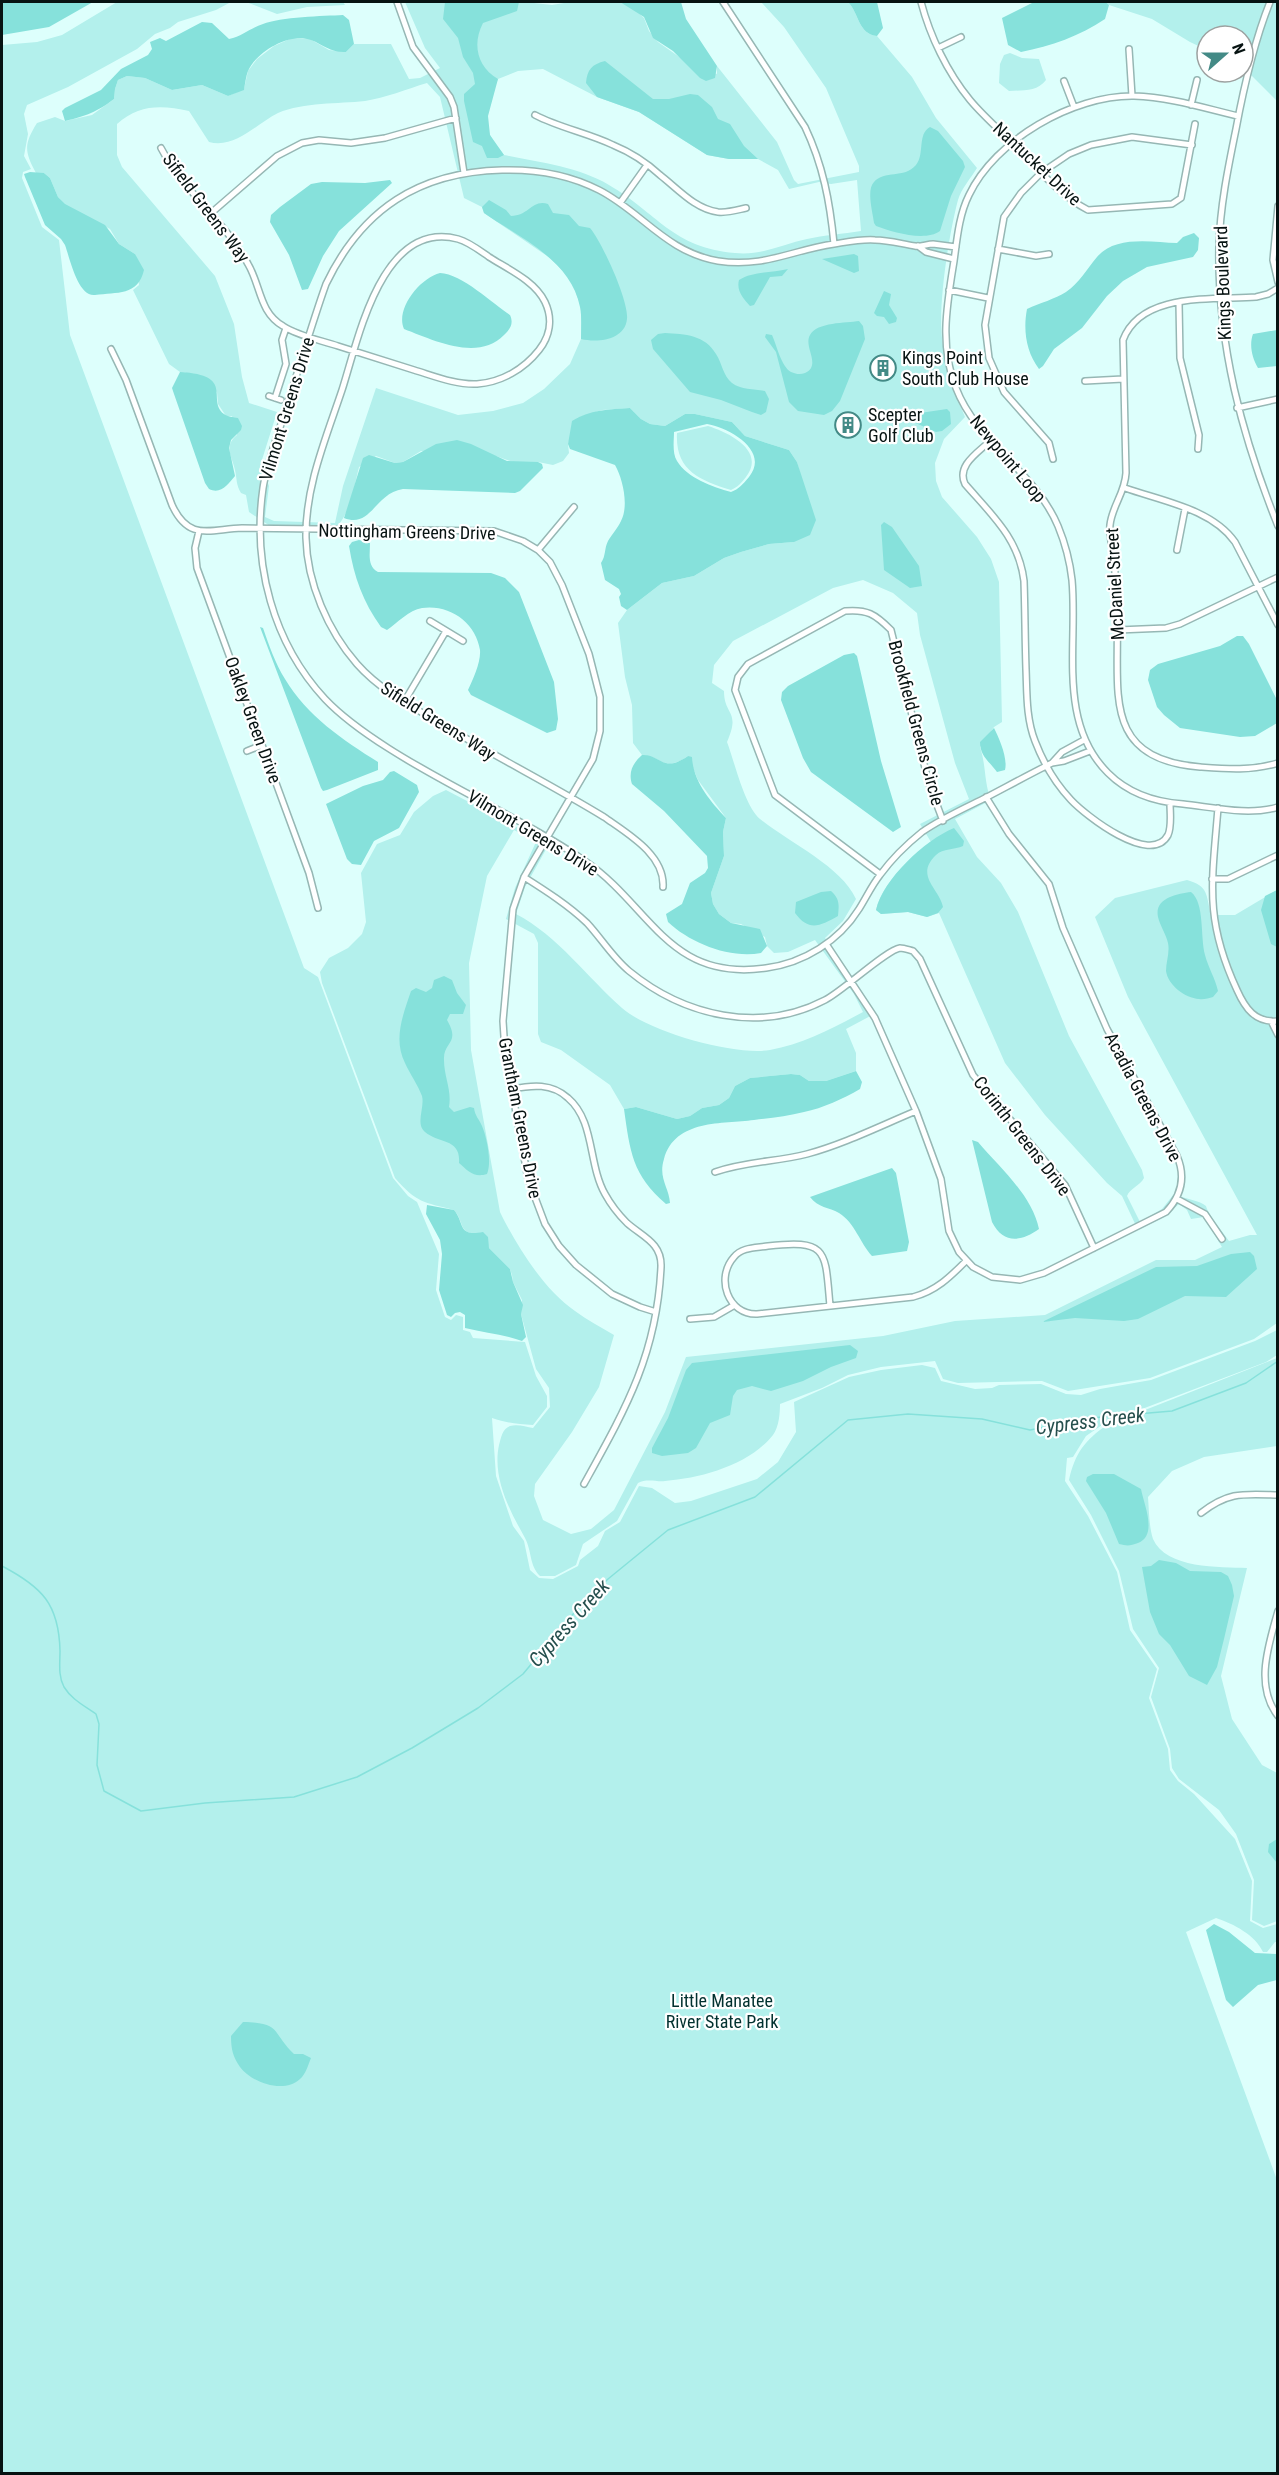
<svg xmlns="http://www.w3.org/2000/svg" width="1279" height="2475" font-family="'Roboto Condensed',sans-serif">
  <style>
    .green { fill: #b3f0ec; fill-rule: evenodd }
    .water { fill: #86e1db; fill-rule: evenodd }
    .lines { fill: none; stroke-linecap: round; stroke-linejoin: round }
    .stream { stroke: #86e1db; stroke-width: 1.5 }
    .street-casing { stroke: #96b7b4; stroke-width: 8 }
    .street { stroke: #fff; stroke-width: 5 }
    .labels { text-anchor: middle; stroke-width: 4.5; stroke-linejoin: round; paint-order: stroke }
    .street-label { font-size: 18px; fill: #071312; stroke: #fff }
    .poi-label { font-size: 18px; fill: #071312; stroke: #fff; text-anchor: start }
    .park-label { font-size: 18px; fill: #02312f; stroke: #fff }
    .water-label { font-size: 20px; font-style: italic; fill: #254f4d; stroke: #fff }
  </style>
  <rect width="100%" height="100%" fill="#ddfffc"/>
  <path class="green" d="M117,2H231L216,10L178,22L170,28L155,34L137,49L68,87L27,105L24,114L28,134L24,156L31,169L23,172L22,178L42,227L59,240L70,335L304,968L318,977L393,1178L408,1196L417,1202L439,1254L436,1290L445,1317L451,1320L456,1315L463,1317V1330L470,1332L473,1338L525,1342L536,1376L547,1396V1407L533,1425C518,1424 506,1423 492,1418L496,1476L513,1526L524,1541L530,1570L539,1578L553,1579L578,1566L580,1560L598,1546L605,1531L620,1522L639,1486L652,1488L675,1503L691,1501L757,1479L778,1462L796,1432L794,1402L849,1377L881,1370L922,1365L935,1368L941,1381L975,1389L992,1388L999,1385L1041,1384L1066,1394L1081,1395L1100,1389L1151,1380L1255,1341L1277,1330V1355L1266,1362L1105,1423L1086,1436L1073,1457L1067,1458L1065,1481L1088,1516L1117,1572L1130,1630L1157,1669L1149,1698L1168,1749L1170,1770L1178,1781L1194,1794L1235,1839L1252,1881L1250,1921L1263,1928L1277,1924V1942H1275L1267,1952H1263C1255,1935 1234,1924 1216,1918L1186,1932L1277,2180V2473H2V45L37,42L62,35Z
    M246,2H343L345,5L307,7L277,14Z
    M405,2H525L552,5L570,2H620L632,7L644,18L649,31L658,42L685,61L717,74V66L777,142L794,180L798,184L859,172V166L826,88L784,27L761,2H848C859,13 858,34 877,36L912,77L936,118L977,168C971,178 961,189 958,200C949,234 938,303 942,338C945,366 954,391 965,417L944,439L935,463L936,481L942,497L977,537L991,559L999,582L1002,722L994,727L980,747C986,764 984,783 991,800L955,819L977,857L1001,883L1018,912L1069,1036L1142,1170L1144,1178C1140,1186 1130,1188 1127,1196L1140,1222L1162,1209L1174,1194C1185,1199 1199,1200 1206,1206C1208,1215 1223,1232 1229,1241L1250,1235H1257L1128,997L1095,917L1115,898L1187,880C1209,886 1206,895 1211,915H1235L1277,890V1323L1254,1339L1150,1378L1068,1391L1042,1381L958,1383L943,1379L935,1361L881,1367L848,1375L822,1388L780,1404C780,1413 779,1427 773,1435C749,1465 702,1478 665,1481C656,1482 647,1478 638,1483L617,1521L583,1544L576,1565L555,1576H540C529,1565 532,1551 525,1538C510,1511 492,1478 499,1445C501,1438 502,1429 510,1426C518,1424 526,1427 533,1428L550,1407L549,1388L536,1369L521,1314L522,1300L513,1282L512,1275L510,1269L489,1248L483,1233C457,1236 466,1224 454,1210C423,1202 417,1203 395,1178L322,983L320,972L329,958L348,948L362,934L366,922L361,873L377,844L400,835L414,812L433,796L446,790L549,844L525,887L516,914C558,936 587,977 622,1008C649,1032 735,1056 770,1050C803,1044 833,1028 863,1012L854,994L815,940L788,952L774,953L767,946L765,937L741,924L731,923L719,914L713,904L711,893L724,856L723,832L726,818L698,780L688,756C662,774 661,755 642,755L633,743L632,705L625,677L618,623L627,610L662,583L694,576L724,558L741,552L769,544L794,542L804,488L797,462L789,450L745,436L732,422L695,414H685L665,426L650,424L641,419L630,408L602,410L577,418L568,444L569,453L563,461L553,465L538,462L516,463L496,456L421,451L403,462L395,463L376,456L359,467C354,487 351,510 337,527L270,526L249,512L246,495L241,493C236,485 237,479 235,470C232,456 223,447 237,435L232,416H226L218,404L217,392L185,372H180L169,364L133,290L139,285L135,254L119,244L110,229L65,205L58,197L50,178L44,173H36C24,151 24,144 37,123L55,117L65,121L92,115L114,99L115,89L118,80L127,76L145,78L172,90L202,85L228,96L244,89L248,71L257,59L274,46L292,38L310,39L329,50L346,52L354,44H391L409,79L420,78L440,68L425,48ZM543,69L597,97L639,112L707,155L729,159H758L778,170L789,189L819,182L831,184L857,180L861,231C843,234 824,235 807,239C783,244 761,256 735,253C673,248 657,213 609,185C579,167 538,162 504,155C500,149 493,142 490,135C483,117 491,96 498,79L518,71ZM427,83L440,97L464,198L482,207L484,213L550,258L571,279L581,307V339L570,364L544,389L523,403L493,411L458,415L376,388L343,486L335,523L274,521L265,517L269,486L261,463L277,412L249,403L242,377L234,324L215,276L122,167L117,155V124C139,104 162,105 189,111L209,142C235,149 256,124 278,113C304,102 338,104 365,101C385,98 407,89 427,83ZM863,580L893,593L917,613L920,635L955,763L969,799L920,824L931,842C909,860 883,882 876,910L881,914L908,912L927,917L939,913L1005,1063L1045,1115L1107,1183L1122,1196L1138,1230L1164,1217L1179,1204L1187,1210L1191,1219L1204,1217L1222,1247L1195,1260H1156L1045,1315L955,1321L883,1336L686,1357L665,1412L614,1510L591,1529L571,1534L543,1520L534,1496L535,1484L572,1432L599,1387L614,1335C601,1327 587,1320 575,1311C544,1290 516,1245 500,1212L471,1050L469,963L487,876L514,830L536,842L515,888L506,919L534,934L538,943V1034L541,1042L561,1050L610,1085L624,1109L636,1107L677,1119L690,1116L702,1108L719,1105L729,1098L735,1086L750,1078L791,1074L800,1075L809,1081H826L856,1071V1053L846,1029L876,1013L825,938L843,921L856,899C841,866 788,842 760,819C744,805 735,763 727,742C741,710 724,716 724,691L712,683L714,665L733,641L833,588Z
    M1106,2H1277V101L1243,67V36H1207V50L1190,42L1152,19L1109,5Z
    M1010,53L1022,58L1039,59L1046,80C1037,92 1023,90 1009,91L999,83L1000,64L1004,55Z
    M708,426C730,433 766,451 746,477C741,483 738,487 731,490C699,480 675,470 677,433Z
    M1277,1358V1446L1204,1457L1172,1471L1148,1497C1149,1510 1149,1527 1153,1539C1166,1569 1220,1567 1247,1568L1221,1676L1232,1719L1262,1765L1277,1773V1921L1264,1926L1252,1920L1254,1880L1236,1834L1219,1810L1179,1779L1172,1768L1170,1749L1151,1697L1159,1668L1133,1629L1119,1571L1091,1515L1069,1480C1075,1453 1085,1440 1107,1425Z"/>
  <path class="water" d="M2,2H93L49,27L2,35Z
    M445,2H519L517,11L483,23C472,44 477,67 498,79L488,116L490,135L504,155L498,158H487L482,146L473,142L464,101V94L475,84L473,73L463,57L458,38L443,19Z
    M620,2H681L686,19L717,66L715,78L706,81L700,78L673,51L653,38L644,17Z
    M848,2H877L883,28L877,36C858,34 859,13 848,2Z
    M1034,2H1106L1109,5L1105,19C1080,36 1051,46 1021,52L1008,45L1002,18Z
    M343,15L349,20L354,44L346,52C331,53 324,45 311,40C290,32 257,51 248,71C246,76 245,84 244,90L228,96L202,85L172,90L145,78L127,76L118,80L115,89L114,99C97,112 86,116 65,121L62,111L65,108L101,90L121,69L148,55L152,49L150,42L160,38L166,41L202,22L212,23L229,39C243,36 250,28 263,24C280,17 324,16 343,15Z
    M605,61L653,99H669L690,94L698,95L712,107L718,119L730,124L744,146L758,159H729L707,155L639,112L597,97L586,83C587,70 592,64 605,61Z
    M930,127L938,131L963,161L965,167L951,196L940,231C925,242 892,232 876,226L874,223C873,213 866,190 874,182C884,170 904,179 916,165C925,154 917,134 930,127Z
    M30,172L44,173L50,178L58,197L65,204L105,225L119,244L135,254L144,270C138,296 117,292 95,295C78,297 70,259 65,245L61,239L45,225L25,177L24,174Z
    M390,180L392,183L339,231L323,256L308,289L302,290L289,255L270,222L271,215L280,207L311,184L322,182L365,183Z
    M489,200L506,210L511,216C529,216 532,199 548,204L553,213L569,215L579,226L590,228C602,242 629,301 627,319C625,340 598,343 581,339C581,329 582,317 580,307C571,260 520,238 484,213L482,207Z
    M1194,233L1199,238L1198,250L1193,257L1147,267L1123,281L1107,296L1082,328L1054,349L1043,366L1039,369C1026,352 1023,330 1027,309C1040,303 1055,299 1066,292C1079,283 1087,269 1097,257C1115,235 1152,242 1177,243L1183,237Z
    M854,254L858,256L859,271L854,273L822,259Z
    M788,269L782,276L770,277L754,305L750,306C744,299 736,291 739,280C753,271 772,273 788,269Z
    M440,273C462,274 492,303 510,315C514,324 510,329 504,335C478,362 433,340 404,329C395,309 420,278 440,273Z
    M884,291L891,294L889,305L897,318L896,322L889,324L884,317L877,316L874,313Z
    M859,321L863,326L865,339L840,401L832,411L824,415L798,411L789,402L776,352L765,337L766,334L772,335C777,346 781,366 791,372C796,374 800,375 805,373C822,365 803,347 810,335C817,322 846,323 859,321Z
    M1277,330V366L1258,368C1252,358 1249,345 1253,334Z
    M665,333C685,334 705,335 716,354C722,363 723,376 732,383C741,390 755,389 765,391L769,399L766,412L761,415L752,412L721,400L690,392L653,349L651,340L658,334Z
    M180,372C236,375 206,400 224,414C228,417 233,417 238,418L242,426L241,430L231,440L229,448L235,476C228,484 221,495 209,489L205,483L174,394L172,388Z
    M630,408L641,419L650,424L665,426L685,414H695L732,422L745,436L789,450L797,462L816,520L810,535L794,542L769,544L741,552L724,558L694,576L662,583L627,610L621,606L619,597L621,594L619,589L605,580L601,563C606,556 604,549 608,541C612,534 618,528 621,521C629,506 623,479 615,465L570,449L568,444L572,421C589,410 610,409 630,408ZM707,424C730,428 770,451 749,477C743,484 739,489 731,492C713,487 687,478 677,461C672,453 674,440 674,432Z
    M947,409L950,412L951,424L942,431L936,432L911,421V417L920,413Z
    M457,440L471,444L507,461L538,462L542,464L543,468L520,491L515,493L403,489C375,493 371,529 344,518L363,458L369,455L395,463L403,462L436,444Z
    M884,522L892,527L919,566L922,586L910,588L884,570L881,525Z
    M359,540L370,543C370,554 367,566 378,572L491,573L505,578L519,592L554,682L558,719L556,730L547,733L471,695L468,690C473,679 481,662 480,650C476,623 450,604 422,608C409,610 397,623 387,630L381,627C363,602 354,577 349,546L352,542Z
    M260,627L263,628C269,645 275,663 285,679C307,716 343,740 378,762V770L327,790L323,791L321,788Z
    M1237,636H1243L1249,644L1277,700V723L1255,736L1240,737L1180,728L1164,715L1157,707L1148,680L1150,670L1158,664L1220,646Z
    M854,653L857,656L881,761L901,827L893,832L811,772L803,758L781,700L782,692L788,686L844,655Z
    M994,728C999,738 1008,758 1005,770L997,772C989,761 980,756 980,742Z
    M642,755C661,754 662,774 688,756L692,757C693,781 710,801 726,818L723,832L724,856L711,893L713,904L719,914L731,923L760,929L767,946L761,953C730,959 690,943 668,922L666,914L682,904L690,883L705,873L708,868L707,856L664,811L632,784C628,772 633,763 642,755Z
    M394,771L417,785L419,792L399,828L374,841L361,865L352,864L347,859L326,804L363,786L383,780L390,772Z
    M954,828L964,841L963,846C955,850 943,848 936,855C914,876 940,889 943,907L938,913L927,917L908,912L881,914L876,910C883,879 925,840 954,828Z
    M1277,890V947L1271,944L1261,910L1265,896Z
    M831,891C840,899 839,905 838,916C820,926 809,932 795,913L796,902L821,892Z
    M1191,892C1205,903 1200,937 1205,955C1208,967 1215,978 1218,991L1213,997C1209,998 1203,1000 1199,999C1185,998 1168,985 1166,971C1166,962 1170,952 1168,943C1166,934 1160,926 1158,917C1154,898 1177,894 1191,892Z
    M444,976L452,980L457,993L466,1005L463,1014H450L447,1020C461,1044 443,1041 444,1060C444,1077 452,1090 449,1107L454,1112L470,1107L474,1108C475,1116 479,1119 482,1126C487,1138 492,1162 487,1174C474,1178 468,1171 459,1163C461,1138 439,1144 425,1132C415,1124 425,1107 422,1096C418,1085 410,1074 405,1063C393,1039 403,1015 411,991L416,988L426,992L432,988L434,980Z
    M856,1071L862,1082L860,1089C843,1099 823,1108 804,1112C788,1116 771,1118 754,1120C723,1124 675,1119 664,1159C658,1178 669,1187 670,1203L666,1204C632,1175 630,1151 624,1109L636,1107L677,1119L690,1116L702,1108L719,1105L729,1098L735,1086L750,1078L791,1074L800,1075L809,1081H826Z
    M972,1140L978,1142C1000,1168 1032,1195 1039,1229C1021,1242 1003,1244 992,1222Z
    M892,1168L896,1173L909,1242L907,1251L872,1256C860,1243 855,1223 839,1213C829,1207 818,1208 810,1197Z
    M427,1205L454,1210C465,1223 457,1237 483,1232L488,1237L489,1248L510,1269L513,1282L523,1305L521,1314L526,1337L522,1341C503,1334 485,1333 465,1328V1315L460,1312L455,1313L451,1317L447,1315L439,1290L442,1254L440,1240L426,1214Z
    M1250,1252L1254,1256L1257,1269L1226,1297L1185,1296L1138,1319L1124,1321L1075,1318L1042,1322L1156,1267L1197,1266L1231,1254Z
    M850,1345L858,1351L856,1358L831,1367L803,1381L771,1391L752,1386L737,1390L733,1396L730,1415L710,1423L696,1448L688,1453L662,1456L652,1453V1448L668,1418L686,1370L692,1363Z
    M1093,1474H1114L1141,1489C1144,1505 1158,1535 1138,1543C1130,1546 1127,1546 1119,1544L1106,1513L1086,1481L1087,1477Z
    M1159,1560L1176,1563L1190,1571L1221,1572L1228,1576L1232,1585L1234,1596L1224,1639L1217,1667L1207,1685L1189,1676L1170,1645L1159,1634L1150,1612L1142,1567L1151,1566Z
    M1277,1839V1863L1268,1852L1269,1844Z
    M1214,1924L1229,1932L1255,1953L1277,1954V1980L1258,1985L1233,2007L1226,2000L1206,1930Z
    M243,2022C282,2023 271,2032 294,2054H303L311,2058C308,2065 306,2074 300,2079C284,2094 252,2083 240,2067C233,2057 231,2049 231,2036Z"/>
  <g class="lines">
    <path class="stream" d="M2,1566C42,1587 59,1604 60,1651C60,1663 58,1676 64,1687C72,1700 85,1706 96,1714L99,1724L97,1765L104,1791L141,1811L205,1803L294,1797L357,1777L412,1748L478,1708L523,1674L574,1613L608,1579L668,1530L755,1497L848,1420L908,1414L982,1419L1030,1430L1091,1418L1172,1411L1246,1383L1278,1361"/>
    <g class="street-casing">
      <path id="street" d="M397,2L413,47L450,97L454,107L464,173
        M723,2L805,127C823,165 830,202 834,244
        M921,2C930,36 947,72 970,100C985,118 1003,133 1019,149C1039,171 1061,196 1088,210L1172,204L1181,198L1195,124
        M1270,2C1254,42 1244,86 1236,129C1228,168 1220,207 1219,246C1217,344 1242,436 1278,526
        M938,48L961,37
        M1129,49L1132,96
        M1064,81L1074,107
        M1191,105L1197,80
        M535,115C560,128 588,133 613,145C630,152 647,163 660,175C678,189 695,209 718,212C728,213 737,210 746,208
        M1238,116C1204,108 1169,97 1134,96C1073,95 995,140 969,195C959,215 957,239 954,261C947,304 939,346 956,388C977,443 1035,471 1058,526C1065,543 1070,562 1072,580C1078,645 1057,722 1108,773C1129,794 1154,802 1183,804C1212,807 1249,816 1278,807
        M161,148C184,192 225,221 248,264C261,286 259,312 283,326C298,336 320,340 338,346C363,354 388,362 414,370C434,376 456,385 477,384C502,382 524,369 539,350C550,336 553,319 545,302C535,281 508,269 489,257C479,250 469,242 458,239C381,219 358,341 342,390C326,438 305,487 306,538C307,583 328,631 357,664C380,690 411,706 440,723C494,756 550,784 604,817C628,834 665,855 663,887
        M620,203L647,165
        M1278,206L1273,260L1278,282
        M210,214L277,156L302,143L319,140L351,143L385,138L456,118
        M918,246L926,252L954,259
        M956,247C948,246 941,245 933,244C927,244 921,247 915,246C902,244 888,240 875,240C861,239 847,242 834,244C792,250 764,268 718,261C666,252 642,212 599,190C568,174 536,169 502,170C419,172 362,209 326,284C311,326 299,369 285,411C278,436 267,462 263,488C252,564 273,643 325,699C343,718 366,734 388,748C452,789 523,819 585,861C651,906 668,982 766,968C804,963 839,941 859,909C866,898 872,885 880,875C891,860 907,844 922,832C942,818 965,808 987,797C1008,786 1030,774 1052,763L1064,761L1090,751
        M998,249L1036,256L1049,254
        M1278,288L1268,294L1256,297C1213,300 1141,292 1123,340L1126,473C1125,493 1112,506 1110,525C1109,536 1113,550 1114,561C1116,579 1117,598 1117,616C1120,691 1100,759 1200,767C1227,769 1251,771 1278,763
        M949,290L988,298
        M1179,303L1180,358L1199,435L1198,449
        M111,349L126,380L172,505C189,542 210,529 242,528L494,531L523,541L538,550L550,562L562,585L589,654L600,697V731L593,759L524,877L513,909L503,1021L505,1052L528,1179L545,1224L559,1246L576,1265L612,1294L640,1307L656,1312
        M1085,381L1123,379
        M269,396L281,400
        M275,398L286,364L282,340L286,328
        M1237,408L1278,399
        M991,440C979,452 956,465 965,484C992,515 1019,539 1024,581C1025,610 1025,639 1026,669C1027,693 1026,718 1035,741C1043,762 1055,783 1071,800C1085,815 1151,867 1168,835C1172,826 1170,813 1170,803
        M1053,459L1049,443L1004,392L989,358L985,325L1004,217L1021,193L1041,173L1069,154L1091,145L1132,137L1192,145
        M1125,488C1162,501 1212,509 1235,542L1278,625
        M199,531L195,548L197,568L309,873L318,908
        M538,550L574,507
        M1177,550L1185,509
        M430,621L463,641
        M1118,630L1166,628L1180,624L1278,577
        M404,702L446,631
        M247,751L262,745
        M1052,763L1062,752L1084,740
        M1218,808C1212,882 1204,919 1237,990C1245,1008 1255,1023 1278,1021
        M880,874L775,795L735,690L738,677L748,664L845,611C867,609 875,614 891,630L929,784L943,821
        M524,877C546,891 568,905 587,923C601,938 613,958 629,971C684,1016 760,1034 825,1000C843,991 886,950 900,948C904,948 909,950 913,951L920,959L973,1075L1065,1185L1094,1248
        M1212,879H1228L1278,855
        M826,944L875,1018L916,1111L941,1179L949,1231L959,1252L973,1267L992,1277L1020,1280L1044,1273L1166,1212C1181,1196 1186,1177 1177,1156L1107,1029L1063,928L1049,884L1009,834L986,797
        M1271,1021L1278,1035
        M512,1089C532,1085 552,1083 568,1098C595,1121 588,1164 605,1194C611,1205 618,1214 627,1223C643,1237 662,1243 661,1267C657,1355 625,1410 584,1484
        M715,1172C747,1161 776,1162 807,1154C844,1144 880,1126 916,1111
        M1177,1199L1205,1214L1222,1239
        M830,1306C825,1251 829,1239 768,1246C756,1248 742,1247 734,1257C715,1278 728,1315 757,1314L913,1297C936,1291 950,1277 966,1261
        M690,1319L714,1317L733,1306
        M1201,1513C1229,1491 1244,1494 1278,1495
        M1278,1611C1269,1644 1254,1685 1278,1716"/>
    </g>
    <use href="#street" class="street"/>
  </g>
  <defs>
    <g id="building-ring" transform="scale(1.35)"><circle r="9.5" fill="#fff" stroke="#438a86" stroke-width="1.5"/><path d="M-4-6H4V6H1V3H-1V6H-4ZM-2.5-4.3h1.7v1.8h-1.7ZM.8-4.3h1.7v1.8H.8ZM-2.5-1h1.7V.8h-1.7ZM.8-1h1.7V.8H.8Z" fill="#438a86"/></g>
  </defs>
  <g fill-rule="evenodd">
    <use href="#building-ring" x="883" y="368"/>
    <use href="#building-ring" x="848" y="425"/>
  </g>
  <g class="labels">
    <g class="street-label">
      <text transform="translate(1037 164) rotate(43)" y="6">Nantucket Drive</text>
      <text transform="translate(206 208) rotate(53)" y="6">Sifield Greens Way</text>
      <text transform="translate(1223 283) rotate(-92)" y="6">Kings Boulevard</text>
      <text transform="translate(287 409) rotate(-73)" y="6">Vilmont Greens Drive</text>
      <text transform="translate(1008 459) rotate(50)" y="6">Newpoint Loop</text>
      <text transform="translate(407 532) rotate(1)" y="6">Nottingham Greens Drive</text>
      <text transform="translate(1115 584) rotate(-93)" y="6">McDaniel Street</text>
      <text transform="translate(253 720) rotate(70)" y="6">Oakley Green Drive</text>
      <text transform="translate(438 721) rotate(32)" y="6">Sifield Greens Way</text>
      <text transform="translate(916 723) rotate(75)" y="6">Brookfield Greens Circle</text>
      <text transform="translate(533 833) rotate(31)" y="6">Vilmont Greens Drive</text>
      <text transform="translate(1143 1097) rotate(62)" y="6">Acadia Greens Drive</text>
      <text transform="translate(520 1118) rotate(79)" y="6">Grantham Greens Drive</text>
      <text transform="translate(1022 1136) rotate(52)" y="6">Corinth Greens Drive</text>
    </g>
    <g class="poi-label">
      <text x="902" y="364">Kings Point<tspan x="902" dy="21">South Club House</tspan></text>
      <text x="868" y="421">Scepter<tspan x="868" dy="21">Golf Club</tspan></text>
    </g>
    <g class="park-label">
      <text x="722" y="2007">Little Manatee<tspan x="722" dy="21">River State Park</tspan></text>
    </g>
    <g class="water-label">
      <text transform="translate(1090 1421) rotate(-7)" y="7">Cypress Creek</text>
      <text transform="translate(569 1623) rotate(-48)" y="7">Cypress Creek</text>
    </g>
  </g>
  <rect width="1279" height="2475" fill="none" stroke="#071312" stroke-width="6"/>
  <g transform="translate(1225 54) rotate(69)"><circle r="28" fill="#ffffff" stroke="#9ca1a0" stroke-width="1.5"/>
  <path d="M0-4.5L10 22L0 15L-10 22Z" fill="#438a86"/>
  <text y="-9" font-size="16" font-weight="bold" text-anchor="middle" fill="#071312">N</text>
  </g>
</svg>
